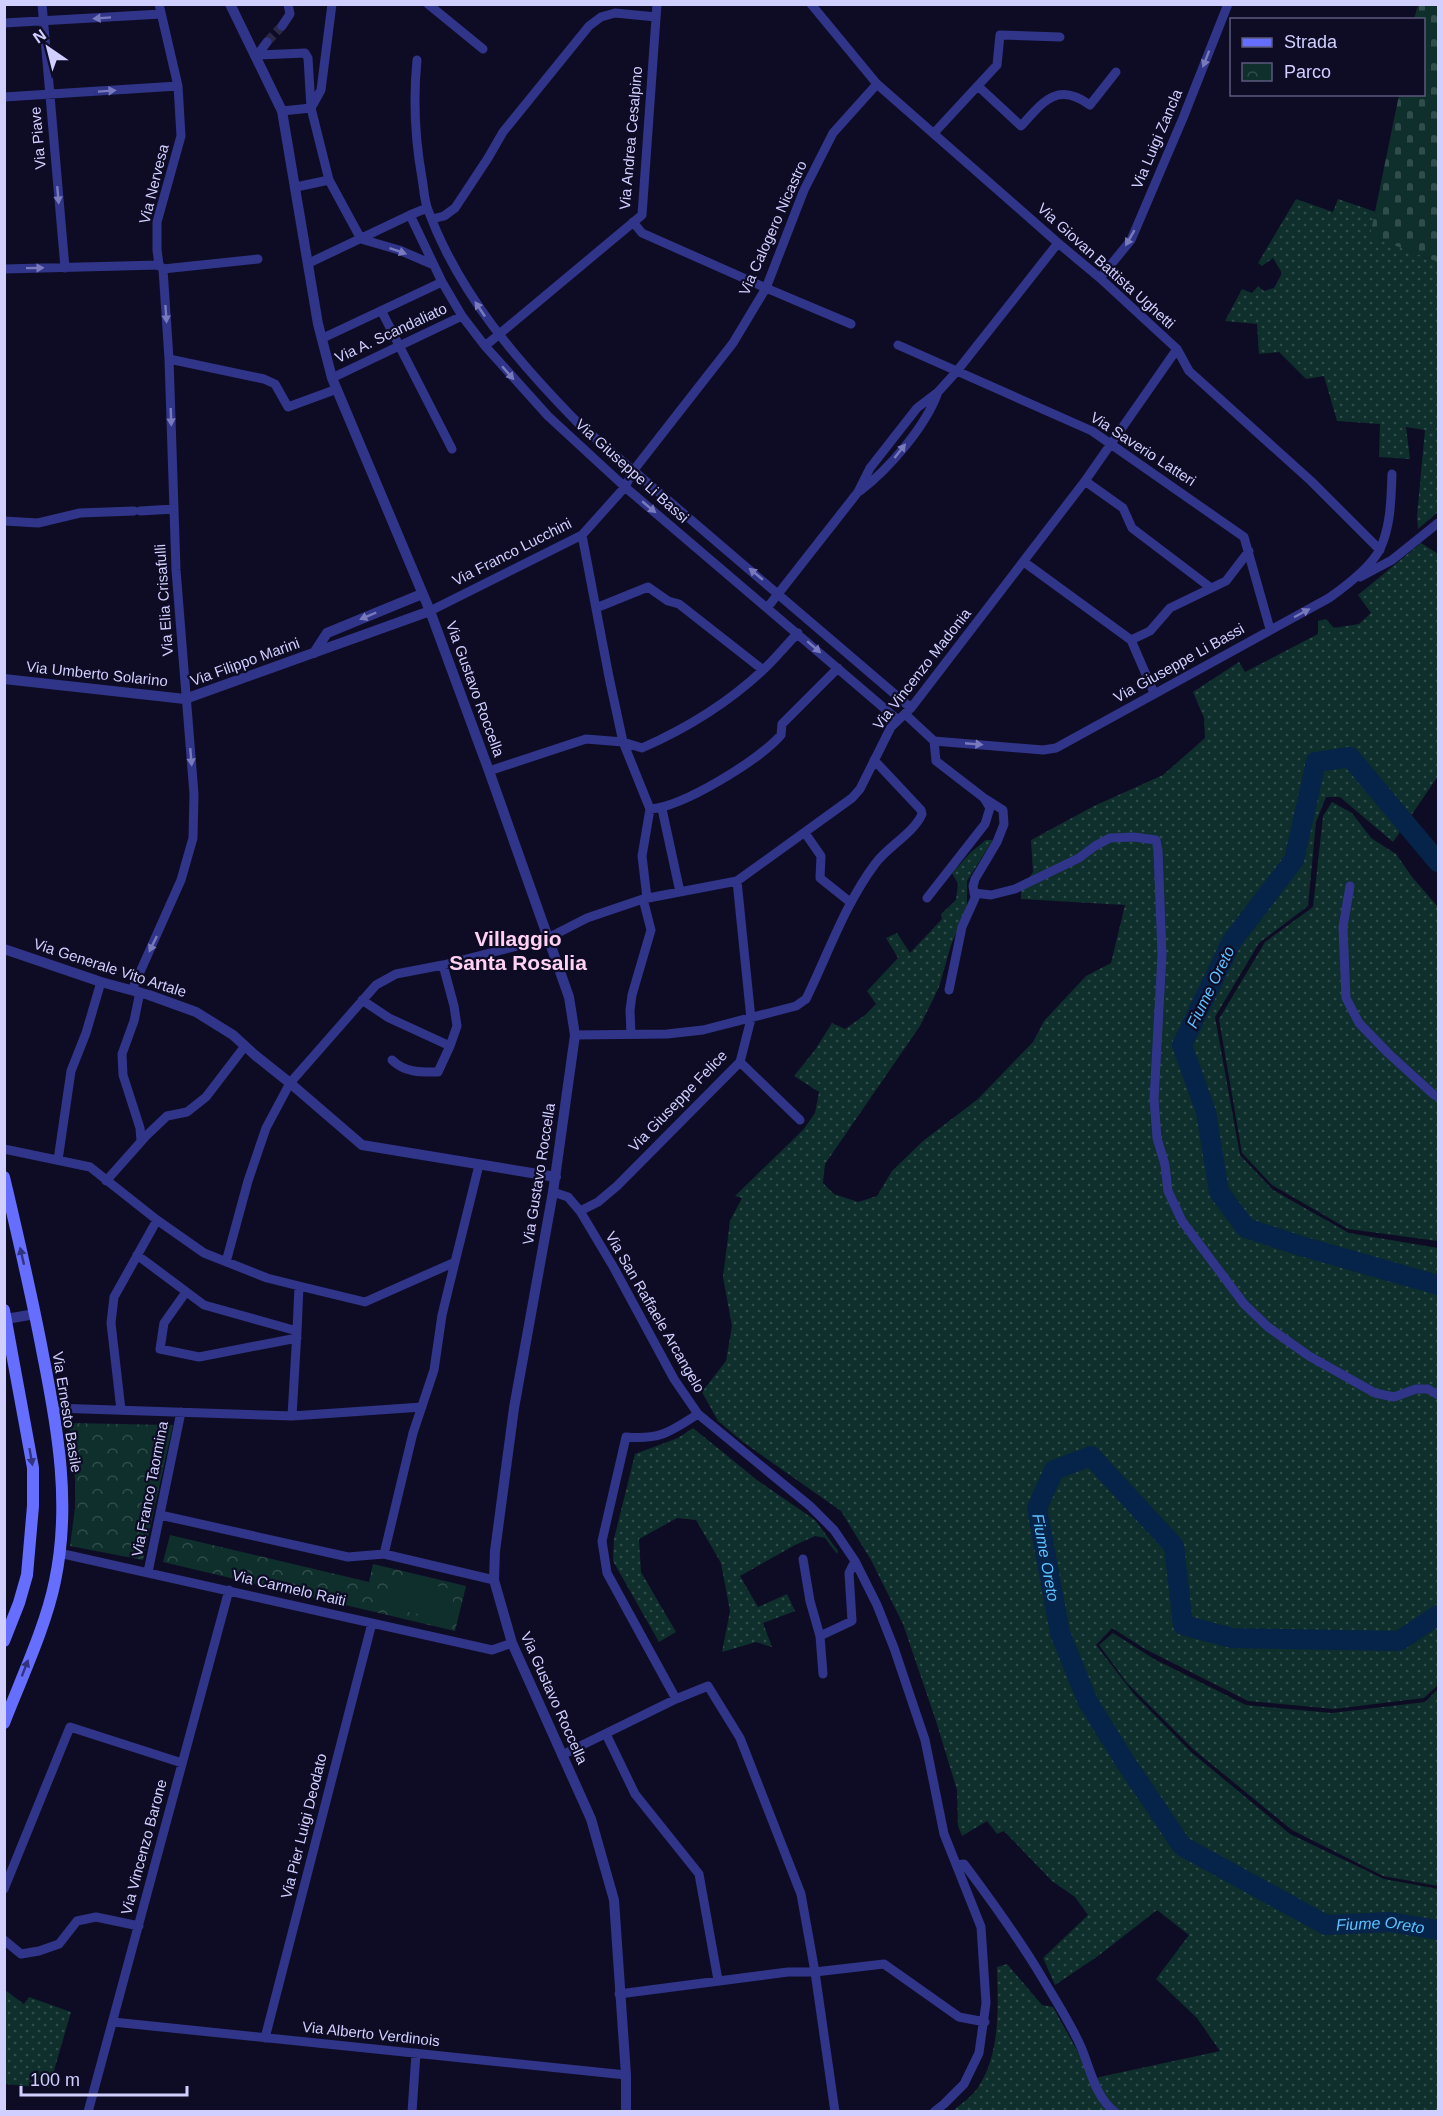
<svg xmlns="http://www.w3.org/2000/svg" width="1443" height="2116" font-family="Helvetica,sans-serif">
  <style>
    .grass { fill: url(#grass-dots) }
    .cemetery { fill: url(#cemetery-stones) }
    .park { fill: url(#park-crowns) }
    .pitch { fill: #0e2f2b }
    .lines { fill: none; stroke-linecap: round; stroke-linejoin: round }
    .river { stroke: #062449; stroke-width: 20 }
    .minor-tunnel { stroke: #2b2946; stroke-width: 9; stroke-dasharray: 9 4.5; stroke-linecap: butt }
    .minor { stroke: #313589; stroke-width: 9 }
    .tertiary { stroke: #313589; stroke-width: 10 }
    .secondary { stroke: #666eff; stroke-width: 12 }
    .oneway { fill: #797abe }
    .oneway2 { fill: #31337c }
    .labels { text-anchor: middle; stroke-width: 4.5; stroke-linejoin: round; paint-order: stroke }
    .street-label { font-size: 15px; fill: #d1cfff; stroke: #0e0c25 }
    .water-label { font-size: 16px; font-style: italic; fill: #5dc1ff; stroke: #0e0c25 }
    .district-label { font-size: 21px; font-weight: bold; fill: #ffd1f2; stroke: #0e0c25 }
  </style>
  <defs>
    <pattern id="grass-dots" width="8" height="8" patternUnits="userSpaceOnUse" patternTransform="scale(1.5)"><rect width="8" height="8" fill="#0e2f2b"/><path d="M2 2h.1M6 6h.1" fill="none" stroke="#304c4b" stroke-width="1.8" stroke-linecap="round"/></pattern>
    <pattern id="cemetery-stones" width="16" height="16" patternUnits="userSpaceOnUse" patternTransform="scale(1.5)"><rect width="16" height="16" fill="#0e2f2b"/><path d="M2 7V4a2 2 0 0 1 4 0v3zM10 15v-3a2 2 0 0 1 4 0v3z" fill="#304c4b"/></pattern>
    <pattern id="park-crowns" width="20" height="18" patternUnits="userSpaceOnUse" patternTransform="scale(1.5)"><rect width="20" height="18" fill="#0e2f2b"/><path d="M2 6a3 3 0 1 1 6 0M12 15a3 3 0 1 1 6 0" fill="none" stroke="#304c4b"/></pattern>
  </defs>
  <rect width="100%" height="100%" fill="#0e0c25"/>
  <path class="grass" d="M1296,199L1333,212L1338,199L1376,212L1371,236L1438,262V512L1418,529L1417,516L1425,430L1406,427L1410,459L1379,457L1380,424L1337,421L1324,376L1306,379L1279,352L1259,354L1257,324L1225,321L1242,289L1252,293L1258,286L1264,291L1274,288L1282,273L1273,258L1262,266L1258,263Z
    M1421,543L1438,554V776L1393,842L1340,797H1326L1316,822L1308,906L1259,943L1215,1017L1240,1155L1273,1190L1349,1233L1438,1248V1685L1424,1698L1334,1709L1248,1701L1145,1649L1112,1628L1096,1645L1134,1694L1191,1752L1290,1834L1384,1879L1438,1889V2111H953C961,2104 971,2097 977,2089C1001,2054 998,2007 997,1967L1007,1964L1042,2005L1053,2007L1093,2079L1104,2076L1220,2051L1197,2018L1156,1979L1189,1935L1157,1910L1098,1956L1055,1985L1043,1958L1088,1915L1075,1897L1052,1881L1004,1831L997,1834L987,1821L962,1836L958,1826L957,1790L937,1724L903,1624L871,1560L841,1511L743,1442L718,1421L702,1392L726,1361L732,1326L723,1277L730,1221L742,1198L735,1196L803,1130L815,1113L819,1092L794,1076L815,1050L832,1023L845,1029L865,1015L876,1004L867,991L898,958L886,938L897,933L910,953L942,919L941,914L956,900L958,884L952,873L971,852L986,840H993L967,881V907L951,945L939,987L920,1026L825,1164L823,1183L834,1194L858,1202L877,1196L892,1171L923,1141L978,1099L1033,1042L1044,1021L1086,976L1111,963L1125,905L1021,899V890L1033,872L1031,840L1094,806L1163,775L1205,738L1204,718L1193,692L1239,662L1245,672L1318,634V621L1326,619L1334,628L1359,624L1371,613L1358,595Z
    M1332,802L1352,813L1371,838L1396,854L1412,877L1438,907V1241L1348,1229L1272,1185L1242,1153L1219,1019L1265,942L1313,907L1323,816Z
    M693,1428L757,1480L815,1520L838,1551L837,1554L825,1538L815,1536L795,1545L740,1576L758,1607L787,1594L795,1611L763,1623L772,1647L756,1642L722,1652L730,1611L721,1563L696,1520L677,1518L639,1539L641,1572L676,1632L659,1642L613,1561L614,1539L635,1454L678,1438Z
    M1113,1633L1154,1659L1246,1705L1332,1713L1425,1702L1438,1689V1886L1383,1876L1292,1830L1193,1749L1127,1683L1099,1645Z
    M5,1990L24,2004L29,1997L71,2012L49,2088L5,2084Z"/>
  <path class="cemetery" d="M1418,5H1438V262L1370,236L1399,95L1424,94V20L1414,19Z"/>
  <path class="park" d="M69,1423L173,1425L143,1560L70,1546L75,1508V1479Z
    M170,1535L369,1582L373,1564L466,1586L455,1631L163,1562Z"/>
  <path class="pitch" d="M395,1577L455,1590L449,1620L388,1608Z"/>
  <g class="lines">
    <g class="river">
      <path d="M1438,862L1350,757L1316,762L1294,860L1232,941L1182,1045L1206,1112L1219,1192L1246,1228L1301,1246L1438,1285"/>
      <path id="s1" d="M1438,1615L1399,1641L1232,1638L1183,1625L1174,1546L1091,1456L1054,1470L1037,1508L1060,1633L1088,1702L1126,1763L1182,1846L1326,1925L1390,1922L1438,1930"/>
    </g>
    <path class="minor-tunnel" d="M267,42L282,26"/>
    <path class="minor" d="M42,4L65,268
      M428,4L483,49
      M811,4L877,84L1058,243L1100,278L1177,349L1189,371L1311,481L1380,550
      M4,23L161,14
      M282,26L290,14L288,4
      M259,55L305,53L308,58L311,108
      M256,57L267,42
      M417,60C413,100 415,139 422,178C424,189 424,200 428,210C459,294 518,362 580,425L911,708
      M979,87L1021,126C1043,102 1057,81 1090,105L1116,72
      M4,97L178,86
      M311,108L321,90L332,4
      M282,111L311,108L329,180L361,239
      M934,133L997,65L1000,35L1060,37
      M296,187L329,180
      M427,208L410,215L442,282L462,316L485,346L548,416L625,487L898,720
      M432,219L444,216L455,208L488,158L503,132L589,26L601,17L615,13L656,17
      M633,222L642,233L766,288L851,324
      M361,239L399,250L434,265
      M309,263L410,215
      M159,265L157,250V222L181,136L178,86L159,4
      M4,269L159,265L163,269L258,259
      M1100,278L1131,240L1183,118L1228,4
      M382,312L452,449
      M323,338L442,282
      M898,345L1092,431L1244,537L1270,629
      M485,346L642,215L657,4
      M169,359L264,379L275,384L288,407L337,389
      M332,378L462,316
      M1085,481L1123,508L1132,528L1211,588
      M860,491C889,469 926,426 938,392
      M140,511L174,509
      M4,521L38,523L80,513L134,511
      M582,535L609,677L623,742L650,809L642,856L647,898
      M1024,562L1131,640L1154,693
      M1360,577L1392,560L1438,523
      M596,608L648,587L668,601L679,604L763,670
      M767,608L858,492L870,468L917,408L938,392L957,371L1058,243
      M430,611L582,535L625,487L633,471L733,343L766,288L804,190L833,133L877,84
      M1131,640L1150,631L1170,608L1226,581L1249,551
      M905,714L934,741L1043,750L1056,748L1329,598C1346,586 1371,567 1380,549C1391,526 1391,498 1392,474
      M489,771L586,739L623,742L642,748C685,729 728,703 763,670C775,659 786,645 798,633
      M650,809C683,807 759,760 781,735L782,724L838,668
      M662,809L680,892
      M805,833L821,856L820,878L850,902
      M1350,886L1343,927L1346,998L1359,1023L1388,1053L1433,1094L1438,1097
      M974,893L991,895L1015,889L1079,858L1095,846L1110,838L1134,837L1156,840L1158,851L1162,955L1154,1099L1157,1138L1165,1165L1168,1191L1182,1221L1244,1304L1268,1327L1309,1356L1375,1393L1394,1397L1416,1389H1428L1438,1395
      M927,898L985,824L990,808L984,798L936,761L934,741
      M132,990L181,880L193,838L194,794L176,570L169,359L163,269
      M949,990L962,927L975,898L973,886L975,879L997,842L1004,824L1003,810L984,798
      M140,992L134,1021L122,1054L123,1075L140,1128L141,1141
      M362,1000L389,1018L450,1046L457,1026L454,1006L443,965
      M631,1034L630,1010L632,995L651,930L643,899
      M575,1035L667,1034L703,1030L796,1006L806,999C828,954 845,904 875,864C887,847 914,833 922,814L921,810L874,760
      M392,1060C405,1073 421,1072 438,1072L450,1046
      M740,1062L800,1120
      M4,1149L90,1167L157,1220L204,1253L267,1278L299,1286L365,1302L455,1262L479,1165
      M58,1160L71,1071L86,1033L101,982
      M106,1181L146,1136L167,1116L187,1112L206,1097L245,1046
      M553,1192L568,1197L580,1211L598,1202L617,1186L740,1062L751,1019L737,881
      M580,1211L614,1268L674,1379L698,1414L810,1506L834,1530L855,1561L877,1605L894,1648L925,1740L944,1834L981,1927L986,2003L979,2053L964,2084L944,2104L934,2112
      M137,1255L204,1305L297,1331L292,1416
      M226,1262L248,1181L266,1128L290,1083L376,985L396,974L443,965L548,938L587,918L643,899L737,881L852,798L860,789L891,727L911,708L1085,481L1177,349
      M186,1292L164,1323L160,1349L199,1357L297,1338
      M297,1331L299,1286
      M54,1408L292,1416L422,1407
      M121,1410L111,1323L114,1297L157,1220
      M698,1414C670,1432 660,1440 626,1437L602,1541L607,1573L676,1699L708,1686L740,1738L801,1894L815,1972L835,2112
      M160,1515L348,1557L384,1554L494,1580
      M59,1553L492,1650L512,1643
      M384,1554L413,1433L434,1370L442,1315L455,1262
      M803,1559L810,1601L820,1636L823,1674
      M148,1572L181,1412
      M820,1636L852,1621L849,1573L855,1561
      M606,1734L635,1794L699,1874L718,1980
      M562,1755L676,1699
      M958,1865L964,1864C991,1900 1017,1936 1040,1974C1054,1998 1070,2022 1081,2047C1090,2068 1095,2097 1115,2112
      M4,1889L70,1727L182,1763
      M4,1940L21,1954L39,1951L59,1944L77,1921L96,1917L139,1926
      M619,1994L788,1972H815L884,1964L959,2017L985,2022
      M113,2022L626,2075
      M265,2038L372,1623
      M88,2112L229,1590
      M412,2112L416,2053"/>
    <path class="tertiary" d="M230,4L282,111L318,324L332,378L430,611L489,771L569,997L575,1035L553,1192L514,1408L495,1551L494,1580L512,1643L591,1819L614,1900L626,2075V2112
      M314,653L327,633L422,594
      M4,679L185,699L430,611
      M4,949L101,982L149,995L196,1012L233,1035L256,1056L290,1083L362,1145L556,1177
      M6,1319L35,1314"/>
    <path class="secondary" d="M4,1177C18,1237 32,1296 43,1355C58,1430 71,1505 55,1581C46,1626 21,1679 4,1723
      M4,1310L33,1468V1506L27,1575L19,1603L4,1641"/>
  </g>
  <defs><path id="oneway-solid" d="M-6-.8H1V-3.2L6.5 0L1 3.2V.8H-6Z" transform="scale(1.5)"/></defs>
  <g class="oneway">
    <use href="#oneway-solid" transform="translate(102 18) rotate(176)"/>
    <use href="#oneway-solid" transform="translate(1206 59) rotate(111)"/>
    <use href="#oneway-solid" transform="translate(107 91) rotate(-4)"/>
    <use href="#oneway-solid" transform="translate(58 195) rotate(85)"/>
    <use href="#oneway-solid" transform="translate(1130 238) rotate(120)"/>
    <use href="#oneway-solid" transform="translate(398 251) rotate(19)"/>
    <use href="#oneway-solid" transform="translate(35 268) rotate(-1)"/>
    <use href="#oneway-solid" transform="translate(480 309) rotate(-124)"/>
    <use href="#oneway-solid" transform="translate(166 314) rotate(86)"/>
    <use href="#oneway-solid" transform="translate(508 373) rotate(49)"/>
    <use href="#oneway-solid" transform="translate(171 417) rotate(88)"/>
    <use href="#oneway-solid" transform="translate(900 451) rotate(-52)"/>
    <use href="#oneway-solid" transform="translate(649 507) rotate(40)"/>
    <use href="#oneway-solid" transform="translate(756 574) rotate(-140)"/>
    <use href="#oneway-solid" transform="translate(1302 613) rotate(-28)"/>
    <use href="#oneway-solid" transform="translate(368 616) rotate(157)"/>
    <use href="#oneway-solid" transform="translate(814 647) rotate(41)"/>
    <use href="#oneway-solid" transform="translate(974 744) rotate(5)"/>
    <use href="#oneway-solid" transform="translate(191 757) rotate(85)"/>
    <use href="#oneway-solid" transform="translate(153 944) rotate(116)"/>
  </g>
  <g class="oneway2">
    <use href="#oneway-solid" transform="translate(22 1256) rotate(-103)"/>
    <use href="#oneway-solid" transform="translate(31 1457) rotate(80)"/>
    <use href="#oneway-solid" transform="translate(25 1668) rotate(-69)"/>
  </g>
  <g class="labels">
    <g class="street-label">
      <text transform="translate(38 138) rotate(-95)" y="5">Via Piave</text>
      <text transform="translate(631 138) rotate(-85)" y="5">Via Andrea Cesalpino</text>
      <text transform="translate(1157 139) rotate(-67)" y="5">Via Luigi Zancla</text>
      <text transform="translate(154 184) rotate(-76)" y="5">Via Nervesa</text>
      <text transform="translate(773 228) rotate(-66)" y="5">Via Calogero Nicastro</text>
      <text transform="translate(1106 266) rotate(42)" y="5">Via Giovan Battista Ughetti</text>
      <text transform="translate(391 333) rotate(-25)" y="5">Via A. Scandaliato</text>
      <text transform="translate(1143 449) rotate(33)" y="5">Via Saverio Latteri</text>
      <text transform="translate(632 471) rotate(42)" y="5">Via Giuseppe Li Bassi</text>
      <text transform="translate(512 552) rotate(-27)" y="5">Via Franco Lucchini</text>
      <text transform="translate(164 600) rotate(-94)" y="5">Via Elia Crisafulli</text>
      <text transform="translate(245 662) rotate(-20)" y="5">Via Filippo Marini</text>
      <text transform="translate(1179 663) rotate(-29)" y="5">Via Giuseppe Li Bassi</text>
      <text transform="translate(922 669) rotate(-52)" y="5">Via Vincenzo Madonia</text>
      <text transform="translate(97 674) rotate(6)" y="5">Via Umberto Solarino</text>
      <text transform="translate(475 689) rotate(70)" y="5">Via Gustavo Roccella</text>
      <text transform="translate(110 968) rotate(18)" y="5">Via Generale Vito Artale</text>
      <text transform="translate(678 1101) rotate(-46)" y="5">Via Giuseppe Felice</text>
      <text transform="translate(539 1174) rotate(-81)" y="5">Via Gustavo Roccella</text>
      <text transform="translate(655 1312) rotate(60)" y="5">Via San Raffaele Arcangelo</text>
      <text transform="translate(67 1412) rotate(81)" y="5">Via Ernesto Basile</text>
      <text transform="translate(150 1489) rotate(-79)" y="5">Via Franco Taormina</text>
      <text transform="translate(289 1588) rotate(13)" y="5">Via Carmelo Raiti</text>
      <text transform="translate(554 1698) rotate(66)" y="5">Via Gustavo Roccella</text>
      <text transform="translate(304 1826) rotate(-76)" y="5">Via Pier Luigi Deodato</text>
      <text transform="translate(144 1847) rotate(-75)" y="5">Via Vincenzo Barone</text>
      <text transform="translate(371 2034) rotate(6)" y="5">Via Alberto Verdinois</text>
    </g>
    <g class="water-label">
      <text transform="translate(1210 987) rotate(-64)" y="6">Fiume Oreto</text>
      <text dy="6" stroke="none"><textPath href="#s1" startOffset="598">Fiume Oreto</textPath></text>
      <text dy="6" stroke="none"><textPath href="#s1" startOffset="1140">Fiume Oreto</textPath></text>
    </g>
    <g class="district-label">
      <text x="518" y="946">Villaggio<tspan x="518" dy="24">Santa Rosalia</tspan></text>
    </g>
  </g>
  <rect width="1443" height="2116" fill="none" stroke="#d1cfff" stroke-width="12"/>
  <rect x="1230" y="18" width="195" height="78" fill="#0e0c25" stroke="#5c5a7c" stroke-width="1.5"/>
  <rect x="1242" y="38" width="30" height="9" fill="#666eff" stroke="#5c5a7c" stroke-width="1.5"/>
  <text x="1284" y="48" font-size="18" fill="#d1cfff">Strada</text>
  <rect x="1242" y="63" width="30" height="18" fill="url(#park-crowns)" stroke="#5c5a7c" stroke-width="1.5"/>
  <text x="1284" y="78" font-size="18" fill="#d1cfff">Parco</text>
  <g transform="translate(48 48) rotate(325)" stroke="#0e0c25" stroke-width="4.5" paint-order="stroke">
  <path d="M0-4.5L10 22L0 15L-10 22Z" fill="#d1cfff"/>
  <text y="-9" font-size="16" font-weight="bold" text-anchor="middle" fill="#d1cfff">N</text>
  </g>
  <path d="M21 2086v9h166v-9" fill="none" stroke="#d1cfff" stroke-width="3"/>
  <text x="30" y="2086" font-size="18" fill="#d1cfff" stroke="#0e0c25" stroke-width="4.5" paint-order="stroke">100 m</text>
</svg>
